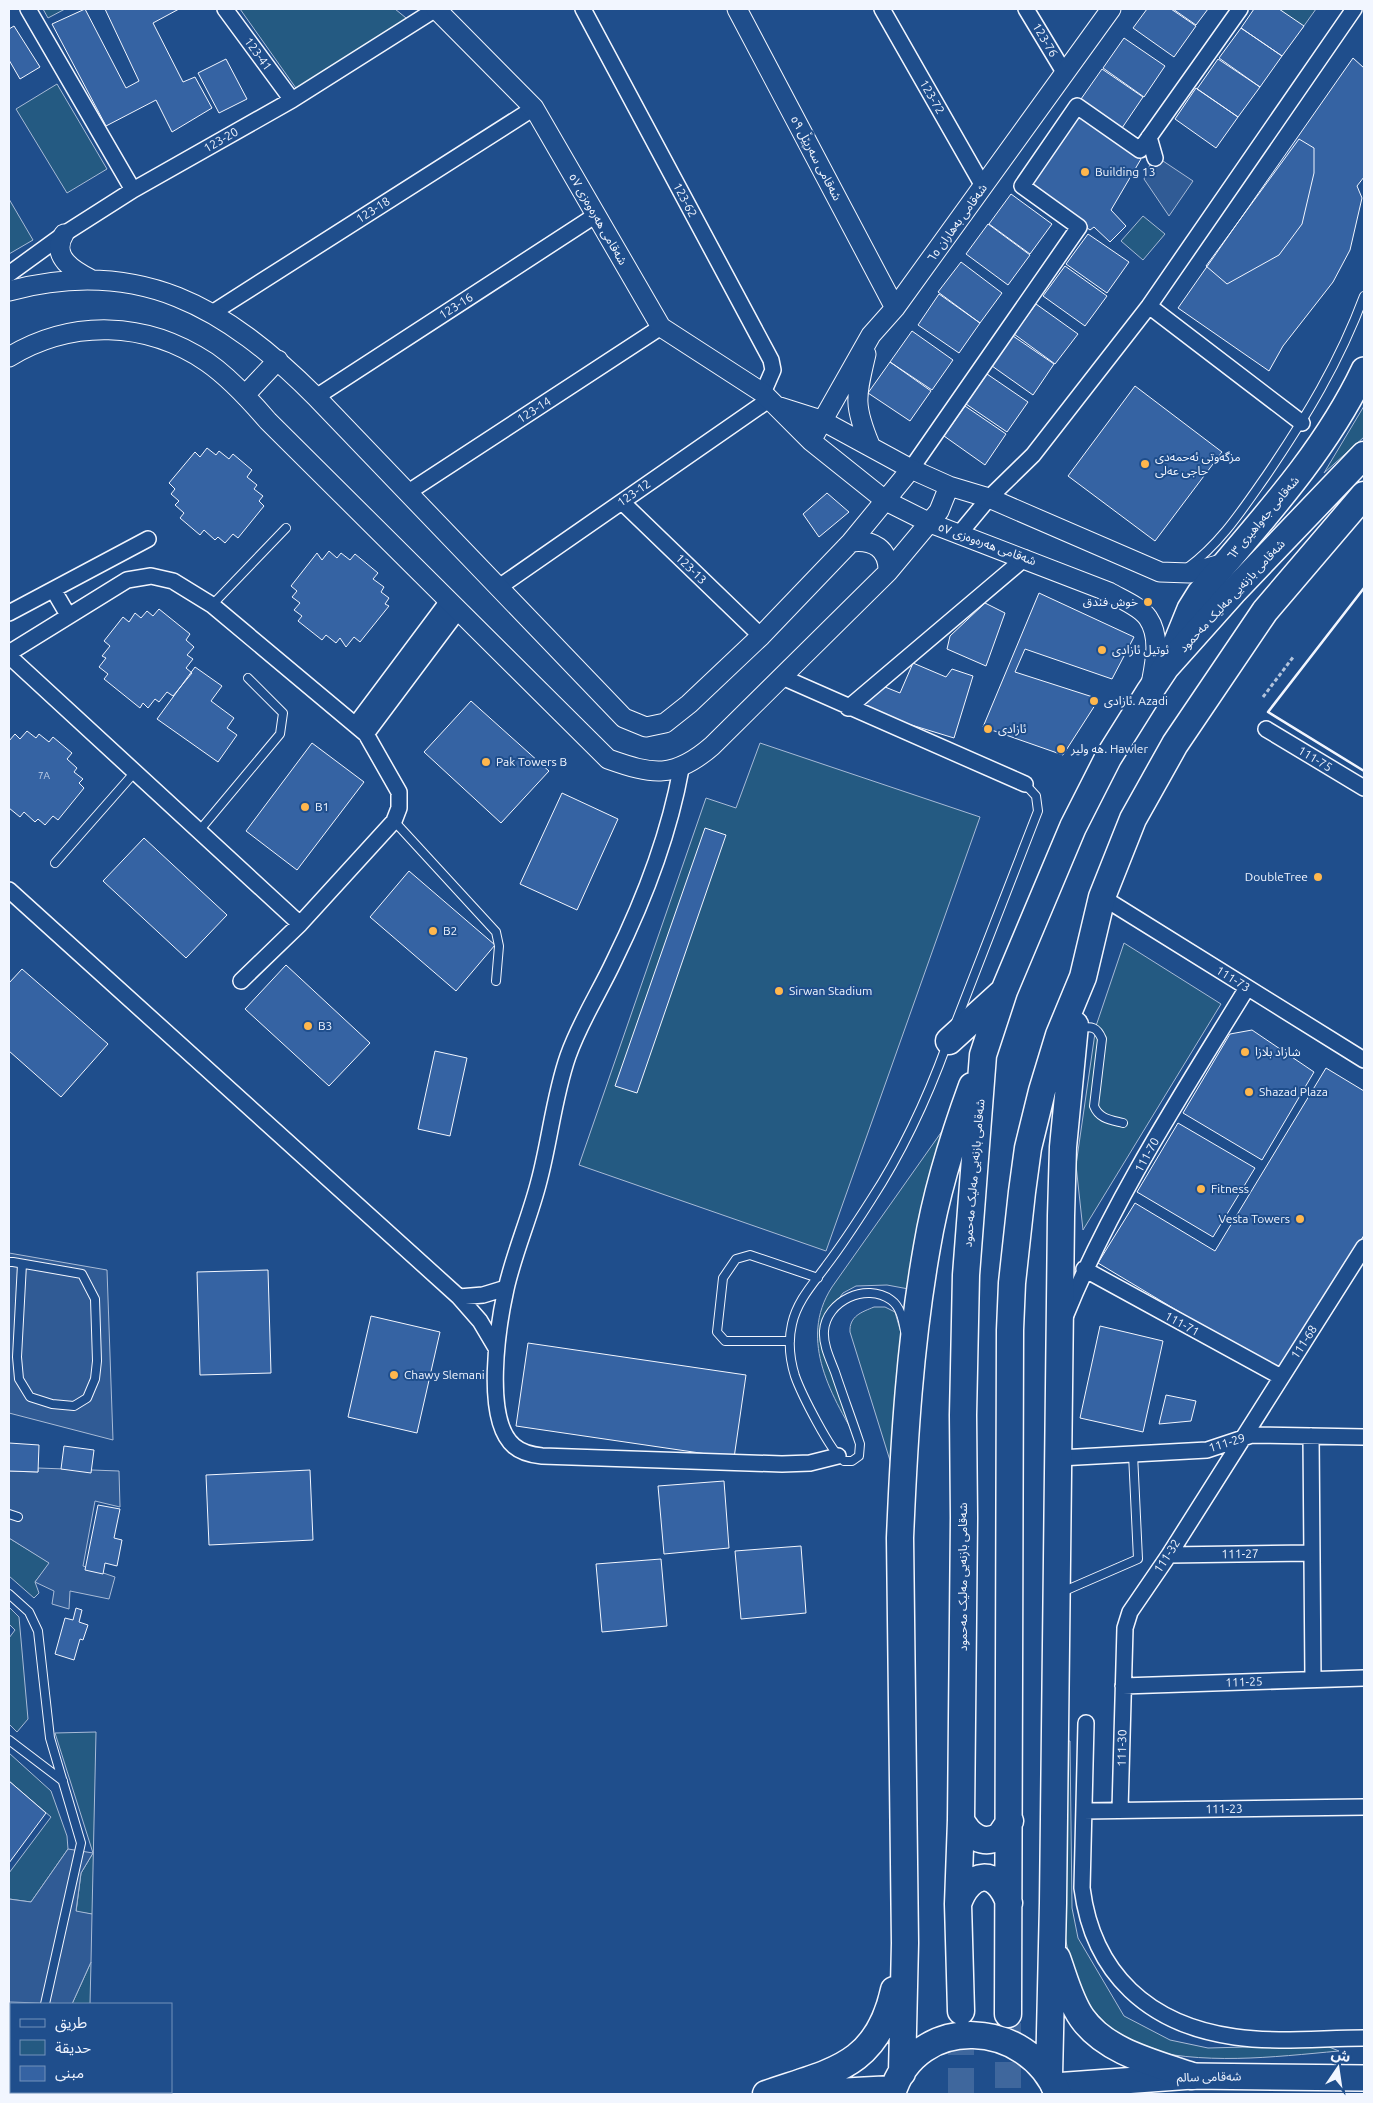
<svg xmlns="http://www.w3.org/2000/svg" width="1373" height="2103" font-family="Ubuntu,'Noto Sans Arabic',sans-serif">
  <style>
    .green { fill: #245a82; stroke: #a8bbd7 }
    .parking { fill: #305b95; stroke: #a8bbd7 }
    .building { fill: #3563a3; stroke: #f2f6ff }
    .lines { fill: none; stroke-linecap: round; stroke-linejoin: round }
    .trunk-tunnel { stroke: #3f679d; stroke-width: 26; stroke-dasharray: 26 13; stroke-linecap: butt }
    .service-casing { stroke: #f2f6ff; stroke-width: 10 }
    .minor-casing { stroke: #f2f6ff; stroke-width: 18 }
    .tertiary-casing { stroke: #f2f6ff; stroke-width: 21 }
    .primary-casing { stroke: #f2f6ff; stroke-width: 28 }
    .trunk-casing { stroke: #f2f6ff; stroke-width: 29 }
    .path { stroke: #b3c4dc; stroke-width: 3; stroke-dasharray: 4 2.5; stroke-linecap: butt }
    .service { stroke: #1f4e8c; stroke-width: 8 }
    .minor { stroke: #1f4e8c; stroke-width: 15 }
    .tertiary { stroke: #1f4e8c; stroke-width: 19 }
    .primary { stroke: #1f4e8c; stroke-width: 25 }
    .trunk { stroke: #1f4e8c; stroke-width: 26 }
    .wall { stroke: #f2f6ff; stroke-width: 2.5 }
    .poi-dot { fill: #ffb74d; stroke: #1f4e8c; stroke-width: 2 }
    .labels { text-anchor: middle; stroke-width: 4; stroke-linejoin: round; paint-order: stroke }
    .number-label { font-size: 10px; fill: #c3d1e8 }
    .street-label { font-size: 12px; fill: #f2f6ff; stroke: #1f4e8c }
    .poi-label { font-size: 12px; fill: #f2f6ff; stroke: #1f4e8c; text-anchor: start }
  </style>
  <rect width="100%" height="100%" fill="#1f4e8c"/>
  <path class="green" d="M43,9H65L48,18Z
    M240,9H395L411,22L298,91Z
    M1272,9H1316L1301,30Z
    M57,84L107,169L67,193L16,109Z
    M9,199L33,240L9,254Z
    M1143,216L1165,234L1143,260L1121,241Z
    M1364,406V437L1324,473Z
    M760,743L980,817L826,1251L579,1165L706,798L736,808Z
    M1124,943L1221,1004L1083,1230L1076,1165L1096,1026Z
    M952,1117L914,1290L887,1285L856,1286L843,1293L832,1308L826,1340L861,1446C833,1398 797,1341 832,1287Z
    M874,1307H885L895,1312L901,1333L897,1483L850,1332C849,1316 862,1312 874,1307Z
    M9,1538L50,1563L35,1582L39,1593L34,1598L9,1576Z
    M9,1607L19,1617L28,1719L17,1732L9,1724V1638L15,1630L9,1624Z
    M96,1732L92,1914L76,1912L81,1873L93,1853L55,1733Z
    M1061,1741H1070L1072,1908L1078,1938L1124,2016L1170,2040L1208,2048L1324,2045L1339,2051C1273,2057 1201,2066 1136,2047C1125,2043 1111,2030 1104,2022C1097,2013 1087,2005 1082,1995C1051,1933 1061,1811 1061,1741Z
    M9,1753L51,1791L67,1836L68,1849L31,1902L9,1899V1873L51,1817L9,1781Z
    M91,1962L90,2004H72Z
    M9,2051H11V2092H15V2094H9Z"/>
  <path class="parking" d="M1154,155L1193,181L1169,216L1144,179Z
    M9,1253L107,1270L113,1440L9,1413Z
    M38,1468L119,1471L120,1507L95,1501L83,1566L115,1577L109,1599L70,1591L69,1609L52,1604L54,1591L35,1582L49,1563L9,1538V1471L38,1472Z
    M68,1849L93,1853L81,1873L76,1911L92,1914L91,1962L72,2004L9,2002V1899L31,1902Z"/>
  <path class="building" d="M85,9L126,88L139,81L105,9H179L153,23L183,82L195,77L212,108L172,132L156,100L106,126L52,24Z
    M1147,9H1171L1196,26L1174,57L1133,28Z
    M1173,9H1208L1196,25Z
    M1254,9H1279L1304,26L1282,56L1241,28Z
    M14,26L40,67L20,79L9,60V29Z
    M1241,28L1282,56L1260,87L1219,58Z
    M1124,38L1165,66L1144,97L1103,68Z
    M1353,58L1364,68V177L1357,186L1362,198L1350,250L1333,282L1283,346L1269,371L1178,308Z
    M226,59L247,99L219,113L198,73Z
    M1218,59L1260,87L1238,117L1197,89Z
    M1102,69L1143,97L1122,128L1081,99Z
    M1196,88L1238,117L1216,148L1175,119Z
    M1079,115L1141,159L1111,210L1126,226L1110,242L1094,227L1090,230L1028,185Z
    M1299,139L1314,148V173L1302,224L1279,255L1227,284L1206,266Z
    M1011,194L1052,224L1030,254L989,224Z
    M988,224L1030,255L1008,285L966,254Z
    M1088,234L1129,262L1107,293L1066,264Z
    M961,262L1002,293L980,323L938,292Z
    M1065,266L1107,296L1085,326L1043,296Z
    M939,294L980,323L959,353L918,325Z
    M1036,304L1078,334L1055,364L1014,334Z
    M912,331L953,360L932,390L890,362Z
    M1013,336L1054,364L1033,395L992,366Z
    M890,362L931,391L910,421L868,393Z
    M987,374L1028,402L1007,432L966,404Z
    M1135,386L1222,452L1155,541L1068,476Z
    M965,406L1006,434L985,465L944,436Z
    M207,448L216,455L219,451L229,459L233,454L252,470L247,477L257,485L254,489L263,496L259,501L264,506L238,538L233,534L225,543L218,537L215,540L204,530L200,535L180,518L184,513L175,505L179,501L171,494L175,489L169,483L195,452L200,457Z
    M827,493L849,512L819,537L803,514Z
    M329,551L337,558L341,553L350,560L355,554L378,573L373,579L384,587L381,592L389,598L385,604L389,606L360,642L354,637L346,647L340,638L336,643L326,635L322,640L298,621L302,616L294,610L300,603L292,597L297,591L291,586L317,553L322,560Z
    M1039,593L1134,637L1112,679L1025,649L1015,672L1099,699L1063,755L983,727Z
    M985,603L1005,613L986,666L947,649L950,636Z
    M159,609L190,634L186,640L194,647L187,655L193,659L186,668L192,673L173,696L167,692L159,702L155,699L148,708L143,703L140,708L104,679L108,674L99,667L106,658L102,656L110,646L104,641L123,617L129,622L135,613L141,618L147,611L153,616Z
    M913,663L946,677L952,669L973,676L954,738L859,709L885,687L900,693Z
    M195,667L222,686L211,701L234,718L227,728L237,735L218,762L157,719Z
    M471,701L549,771L501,823L424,752Z
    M27,731L36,738L39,734L49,742L53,737L72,753L67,759L77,768L74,772L83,779L79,783L84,788L58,820L53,816L45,825L38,819L35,822L24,812L20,817L9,808V741L15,734L20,739Z
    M312,743L364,782L297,870L246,831Z
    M562,793L618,819L577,910L520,884Z
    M705,828L726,835L637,1093L615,1086Z
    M144,838L227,915L186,958L103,881Z
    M409,871L495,945L456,991L370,917Z
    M286,965L370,1043L329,1086L245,1009Z
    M22,969L108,1044L61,1097L9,1051V983Z
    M1252,1030L1314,1072L1262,1160L1183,1113L1230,1034Z
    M435,1051L467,1058L450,1136L418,1129Z
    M1326,1068L1364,1091V1235L1281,1373L1098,1263L1135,1203L1215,1251Z
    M1178,1123L1255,1168L1213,1237L1137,1192Z
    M268,1270L271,1373L200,1375L197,1272Z
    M371,1316L440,1332L417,1433L348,1417Z
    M1100,1326L1163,1341L1143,1432L1080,1418Z
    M528,1343L746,1375L734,1458L516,1426Z
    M1166,1395L1196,1401L1191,1421L1159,1424Z
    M9,1443L39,1445L38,1472L9,1471Z
    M64,1446L94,1450L91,1473L61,1469Z
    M310,1470L313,1540L209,1545L206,1475Z
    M724,1481L729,1548L664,1554L658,1486Z
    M98,1505L120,1509L114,1538L122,1540L117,1566L105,1563L103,1574L85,1570Z
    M801,1546L806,1613L741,1619L735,1551Z
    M661,1559L667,1626L602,1632L596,1564Z
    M76,1608L82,1610L79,1622L88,1625L83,1640L80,1639L74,1660L55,1654L65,1618L73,1620Z
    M9,1781L46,1813L9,1863Z"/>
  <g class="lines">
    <path class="trunk-tunnel" d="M1008,2023V2094
      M961,2094V2014"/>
    <g class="service-casing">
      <path id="service" d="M1187,568C1221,543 1242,510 1266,476C1306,417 1339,363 1364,296
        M212,605L286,528
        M394,821L496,932L499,946L496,981
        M199,831L280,734L283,713L248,678
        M55,863L135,772
        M956,1022L1038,811L1036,796L1025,784
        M1080,1028C1092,1026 1097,1027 1102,1039L1094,1106C1099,1119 1111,1120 1123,1123
        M9,1262H13L82,1274L95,1299L97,1361L95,1379L87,1398L74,1406L52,1404L30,1397L19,1379L17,1357L22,1264
        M905,1331C903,1321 901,1307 891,1300C866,1282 826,1301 824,1331C823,1345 830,1359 835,1372C843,1396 852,1420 860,1444L859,1456L852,1461H844C831,1453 801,1393 795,1376C790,1360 788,1341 792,1324C797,1301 813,1284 826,1266C842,1245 857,1222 871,1200C903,1151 927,1099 947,1044
        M790,1341H725L717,1332L723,1278L736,1259L750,1255L818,1278
        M9,1514L18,1517
        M1062,1592L1138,1559L1133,1454
        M9,1594L29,1612L38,1631L50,1738L81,1843L45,2004
        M9,1740L63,1781
        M9,2031H11"/>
    </g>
    <g class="minor-casing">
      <path id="minor" d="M28,9L133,190
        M225,9L292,100
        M583,9L771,360L773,370L763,393
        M882,9L983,186
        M1026,9L1064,72
        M1149,137L1155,158
        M9,274L64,234L133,190L292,100L436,9
        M1149,306L1302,423
        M212,313L534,108
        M316,397L596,215
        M911,469L1079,227L1022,186L1077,106L1140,150L1240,9
        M407,493L661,327
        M622,502L761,636
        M960,533L989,498L1033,455L1149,306L1354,9
        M499,587L770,399
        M54,591L68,615
        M9,613L148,539
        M9,653L127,580L151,576L173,581L212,605L366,734L399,792V808L394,821L300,924L241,981
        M9,656L300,924
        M782,677L1025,784
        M848,708L1025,558
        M356,724L448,601
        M1266,729L1364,788
        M366,734L458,611
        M681,769C669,835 644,900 614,961C599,993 580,1022 568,1056C554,1096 550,1140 539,1181C530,1217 514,1253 506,1289C498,1325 483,1420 514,1446C522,1453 532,1455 542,1456L782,1464L810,1463L838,1456
        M9,890L459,1297L480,1321L496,1348
        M1102,897L1364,1060
        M1084,1269L1281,1377
        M459,1297L483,1295L506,1288
        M1065,1317C1112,1201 1182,1094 1247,988
        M1311,1436L1313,1680
        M1059,1458L1207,1450L1252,1435L1364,1437
        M1169,1555L1312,1553
        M1123,1686L1364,1678
        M1086,1723L1082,1888C1093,1974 1149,2025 1235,2037C1277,2043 1322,2038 1364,2038
        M1120,1810L1125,1628L1130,1612L1169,1555L1364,1247
        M1084,1811L1364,1807"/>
    </g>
    <g class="tertiary-casing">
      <path id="tertiary" d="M436,9L534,108L661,327L763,393L811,441L886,501L930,523L1109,592C1121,599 1141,607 1148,618C1161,637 1155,663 1151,684
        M737,9L895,308
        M64,234C50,257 74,271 92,280
        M9,291C139,256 226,307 316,397L624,718L646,727L665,723L689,704L761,636L851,542L911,469
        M866,354C856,397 853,404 870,445
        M9,357C72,319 146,321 207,362C230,378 250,400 268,421L608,759C653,775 674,779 712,746L888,572L939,511L949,486
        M245,395L278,360
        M780,407L821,420L911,469L949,486L989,498L1160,572L1189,573L1225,563
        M811,441L871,335L895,308L1111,9
        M851,542C873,539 889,549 888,572"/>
    </g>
    <g class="primary-casing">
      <path id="primary" d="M1168,663L1190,609L1200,593C1259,523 1324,454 1364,370
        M1054,2086L1192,2076L1364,2078"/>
    </g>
    <g class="trunk-casing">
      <path id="trunk" d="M949,1041L1004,991
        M961,1820C969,1836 983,1846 1000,1836L1010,1821
        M958,1904C969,1871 997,1867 1009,1903
        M1057,1958C1064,1977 1070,2001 1082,2018C1106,2052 1155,2063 1192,2076
        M961,2011L958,1904L961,1820L964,1518L963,1415L966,1275L983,1055L1004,991L1073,827L1108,758L1150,691L1166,667L1233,592L1364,455
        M1008,2014L1010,1330L1012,1283L1022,1192L1028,1148L1042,1091L1059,1035L1083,977L1102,897L1133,819L1175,744L1265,611L1364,495
        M902,2073L905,1943L900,1538C904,1441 910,1343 927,1247C936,1193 953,1138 972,1086
        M1049,2076L1053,1903L1061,1216L1063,1147L1075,1025
        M766,2094C832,2071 877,2067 894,1990
        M799,2094L893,2089
        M892,2094C916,2012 1029,2019 1058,2094"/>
    </g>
    <path class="path" d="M1263,697L1294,656"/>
    <use href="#service" class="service"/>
    <use href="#minor" class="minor"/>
    <use href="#tertiary" class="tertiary"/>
    <use href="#primary" class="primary"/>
    <use href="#trunk" class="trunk"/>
    <path class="wall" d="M1364,588L1268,712L1364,771"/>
  </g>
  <g class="poi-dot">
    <circle cx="1085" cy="172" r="5"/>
    <circle cx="1145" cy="464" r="5"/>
    <circle cx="1148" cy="602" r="5"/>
    <circle cx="1102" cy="650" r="5"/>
    <circle cx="1094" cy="701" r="5"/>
    <circle cx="988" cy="729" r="5"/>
    <circle cx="1061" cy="749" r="5"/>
    <circle cx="486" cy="762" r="5"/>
    <circle cx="305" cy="807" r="5"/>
    <circle cx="1318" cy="877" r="5"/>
    <circle cx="433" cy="931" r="5"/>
    <circle cx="779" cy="991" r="5"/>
    <circle cx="308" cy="1026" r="5"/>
    <circle cx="1245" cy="1052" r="5"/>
    <circle cx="1249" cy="1092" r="5"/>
    <circle cx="1201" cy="1189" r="5"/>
    <circle cx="1300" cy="1219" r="5"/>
    <circle cx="394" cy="1375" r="5"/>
  </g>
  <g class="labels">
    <g class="number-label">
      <text x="44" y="779">7A</text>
    </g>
    <g class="street-label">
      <text transform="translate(1045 40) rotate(59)" y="4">123-76</text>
      <text transform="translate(258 54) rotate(54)" y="4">123-41</text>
      <text transform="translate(932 97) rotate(60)" y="4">123-72</text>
      <text transform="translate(221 140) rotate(-30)" y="4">123-20</text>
      <text transform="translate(816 158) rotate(62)" y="4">شەقامی سەرپێڵ ٥٩</text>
      <text transform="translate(685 200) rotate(62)" y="4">123-62</text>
      <text transform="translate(373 210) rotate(-33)" y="4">123-18</text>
      <text transform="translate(598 219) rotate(60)" y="4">شەقامی هەرەوەزی ٥٧</text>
      <text transform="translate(957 223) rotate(-54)" y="4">شەقامی بەهاران ٦٥</text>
      <text transform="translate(456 306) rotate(-33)" y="4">123-16</text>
      <text transform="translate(534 410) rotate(-33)" y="4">123-14</text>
      <text transform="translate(634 493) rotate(-35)" y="4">123-12</text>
      <text transform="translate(1263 518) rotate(-50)" y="4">شەقامی جەواهیری ٦٣</text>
      <text transform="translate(987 544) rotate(20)" y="4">شەقامی هەرەوەزی ٥٧</text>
      <text transform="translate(691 569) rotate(44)" y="4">123-13</text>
      <text transform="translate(1232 596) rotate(-47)" y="4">شەقامی بازنەیی مەلیک مەحمود</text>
      <text transform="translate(1315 759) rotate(31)" y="4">111-75</text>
      <text transform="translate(1233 979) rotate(32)" y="4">111-73</text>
      <text transform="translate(1147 1155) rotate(-61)" y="4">111-70</text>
      <text transform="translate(974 1173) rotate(-85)" y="4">شەقامی بازنەیی مەلیک مەحمود</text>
      <text transform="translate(1182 1324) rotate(29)" y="4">111-71</text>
      <text transform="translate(1304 1342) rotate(-57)" y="4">111-68</text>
      <text transform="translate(1227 1443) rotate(-17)" y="4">111-29</text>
      <text transform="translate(1240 1554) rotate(-1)" y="4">111-27</text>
      <text transform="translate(1167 1556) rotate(-57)" y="4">111-32</text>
      <text transform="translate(963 1577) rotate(-90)" y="4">شەقامی بازنەیی مەلیک مەحمود</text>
      <text transform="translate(1244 1682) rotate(-2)" y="4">111-25</text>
      <text transform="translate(1122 1748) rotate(-89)" y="4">111-30</text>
      <text transform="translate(1224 1809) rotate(-1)" y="4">111-23</text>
      <text transform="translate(1209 2077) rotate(-1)" y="4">شەقامی سالم</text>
    </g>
    <g class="poi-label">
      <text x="1095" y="176">Building 13</text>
      <text x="1155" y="461">مزگەوتی ئەحمەدی<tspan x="1155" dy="14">حاجی عەلی</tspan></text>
      <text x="1138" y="606" text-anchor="end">خوش فندق</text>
      <text x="1112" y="654">ئوتیل ئازادی</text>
      <text x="1104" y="705">ئازادى. Azadi</text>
      <text x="998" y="733">ئازادی</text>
      <text x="1071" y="753">هه ولير. Hawler</text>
      <text x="496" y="766">Pak Towers B</text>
      <text x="315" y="811">B1</text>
      <text x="1308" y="881" text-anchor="end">DoubleTree</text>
      <text x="443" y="935">B2</text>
      <text x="789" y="995">Sirwan Stadium</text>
      <text x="318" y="1030">B3</text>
      <text x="1255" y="1056">شازاد بلازا</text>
      <text x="1259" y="1096">Shazad Plaza</text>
      <text x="1211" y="1193">Fitness</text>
      <text x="1290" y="1223" text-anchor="end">Vesta Towers</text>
      <text x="404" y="1379">Chawy Slemani</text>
    </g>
  </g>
  <rect width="1373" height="2103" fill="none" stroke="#f2f6ff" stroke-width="20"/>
  <rect x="10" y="2003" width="162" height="90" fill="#1f4e8c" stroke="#7391ba"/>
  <rect x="20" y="2019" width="25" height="8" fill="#1f4e8c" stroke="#7391ba"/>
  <text x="55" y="2028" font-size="15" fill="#f2f6ff">طريق</text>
  <rect x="20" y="2040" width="25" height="15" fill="#245a82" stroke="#7391ba"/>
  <text x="55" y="2053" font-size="15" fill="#f2f6ff">حديقة</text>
  <rect x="20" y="2066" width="25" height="15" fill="#3563a3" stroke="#7391ba"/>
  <text x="55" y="2078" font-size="15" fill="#f2f6ff">مبنى</text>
  <g transform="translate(1338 2068) rotate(13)" stroke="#1f4e8c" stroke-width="4" paint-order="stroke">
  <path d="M0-4L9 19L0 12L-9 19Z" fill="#f2f6ff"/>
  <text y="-8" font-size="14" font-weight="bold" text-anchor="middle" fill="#f2f6ff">ش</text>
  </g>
</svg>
